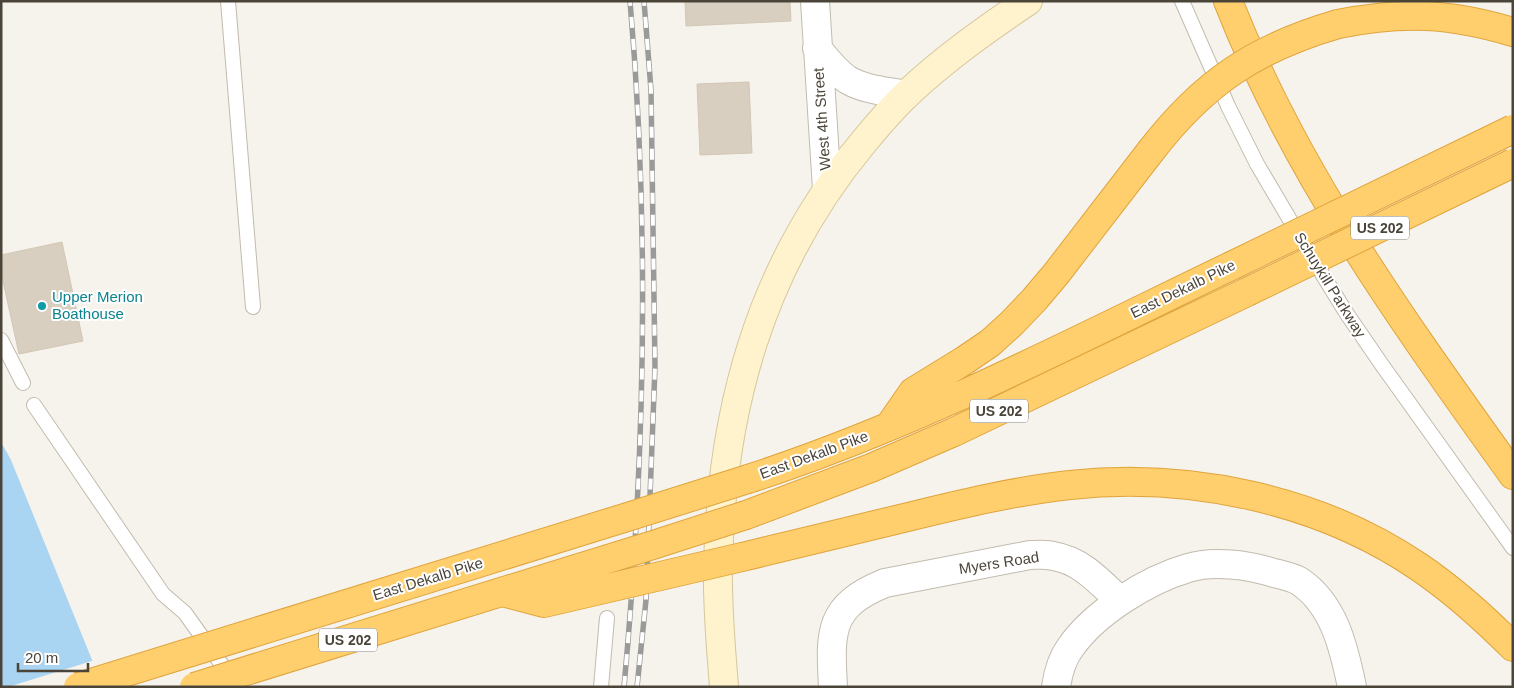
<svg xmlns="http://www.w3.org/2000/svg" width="1514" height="688" font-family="Arial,sans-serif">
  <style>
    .water { fill: #a9d4f2 }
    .pier { fill: #f6f3ec }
    .building { fill: #d8cfc1; stroke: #d3c7b4 }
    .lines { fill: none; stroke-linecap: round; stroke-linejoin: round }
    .lane-casing { stroke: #c2bbae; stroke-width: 16 }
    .street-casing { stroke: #c2bbae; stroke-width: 30 }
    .secondary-casing { stroke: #d6c79b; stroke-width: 30 }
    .highway-casing { stroke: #e0a43c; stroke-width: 30 }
    .lane { stroke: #fff; stroke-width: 14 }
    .street { stroke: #fff; stroke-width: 28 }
    .secondary { stroke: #fff3cd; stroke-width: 28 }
    .highway { stroke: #ffcf6e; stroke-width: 28 }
    .rail-casing { stroke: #9a9a9a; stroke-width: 5.5 }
    .rail { stroke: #fff; stroke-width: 4; stroke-dasharray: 11; stroke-linecap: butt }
    .highway-bridge-casing { stroke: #e0a43c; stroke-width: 30; stroke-linecap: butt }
    .highway-bridge { stroke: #ffcf6e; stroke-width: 28 }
    .culture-dot { fill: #0f9aa8; stroke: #fff; stroke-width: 2 }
    .labels { text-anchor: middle; stroke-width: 4; stroke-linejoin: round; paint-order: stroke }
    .shield { fill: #fff; stroke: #817c74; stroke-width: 1 }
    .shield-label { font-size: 14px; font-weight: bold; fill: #4b4439 }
    .street-label { font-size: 15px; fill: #4b4439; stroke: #fff }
    .culture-label { font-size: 15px; fill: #0d838f; stroke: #fff; text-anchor: start }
  </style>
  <rect width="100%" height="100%" fill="#f6f3ec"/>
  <path class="water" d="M1,442L11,460L103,687H1Z"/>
  <path class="pier" d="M95,660L106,687H8Z"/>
  <path class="building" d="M685,1H790L791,21L686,26Z
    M749,82L752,153L700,155L697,84Z
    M62,242L83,341L19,354L1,272V255Z"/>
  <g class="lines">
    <g class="lane-casing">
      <path id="lane" d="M228,1L253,307
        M1182,1L1228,106L1257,164L1316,264L1347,314L1382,365L1513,548
        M1,340L23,383
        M34,405L163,594L185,613L232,679
        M601,687L607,618"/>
    </g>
    <g class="street-casing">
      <path id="street" d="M815,1L827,189
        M817,48C826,59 836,72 848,80C865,90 887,91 906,95
        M833,687C830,632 828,606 885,583L1030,555C1037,555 1046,554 1053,556C1081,560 1101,583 1120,601
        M1056,687C1058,673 1062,659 1070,648C1094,613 1147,580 1188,568C1213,560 1249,565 1274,573C1282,575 1292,577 1299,581C1334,604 1344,648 1352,687"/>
    </g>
    <g class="secondary-casing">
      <path id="secondary" d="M724,687C721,647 717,607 718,567C721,410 760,267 862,144C876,127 891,109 907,94C944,59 985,30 1028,1"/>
    </g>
    <g class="highway-casing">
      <path id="highway" d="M1228,1C1296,175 1405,324 1513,475
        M1338,24C1403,11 1449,13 1513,32
        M890,425L913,392L965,360L990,343L1012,323L1034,300L1056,274L1150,152
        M748,479C915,425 1073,342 1231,266
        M746,515L871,468L954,432L1247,292
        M742,557C797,544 853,530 908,517C961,504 1015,491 1070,485C1189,472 1319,499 1419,567C1453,590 1484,618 1513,647"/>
    </g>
    <use href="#lane" class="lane"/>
    <use href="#street" class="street"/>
    <use href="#secondary" class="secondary"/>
    <use href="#highway" class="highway"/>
    <g class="rail-casing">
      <path id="rail" d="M624,687C645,459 650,229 630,1
        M637,687L646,600L655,367L651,90L644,1"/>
    </g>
    <use href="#rail" class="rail"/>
    <g class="highway-bridge-casing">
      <path id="highway-bridge" d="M1150,152C1203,83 1255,48 1338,24
        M1231,266L1513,129
        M1247,292L1513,163
        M502,592L544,603L742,557
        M78,687L621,519L748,479
        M194,687L653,545L746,515"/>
    </g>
    <use href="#highway-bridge" class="highway-bridge"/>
  </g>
  <circle class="culture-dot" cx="42" cy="306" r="5"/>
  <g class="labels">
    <g class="shield">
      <rect x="1351" y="216.5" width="58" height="23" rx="4"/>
      <rect x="970" y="399.5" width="58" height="23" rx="4"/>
      <rect x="319" y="628.5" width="58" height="23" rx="4"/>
    </g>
    <g class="shield-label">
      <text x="1380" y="233">US 202</text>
      <text x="999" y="416">US 202</text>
      <text x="348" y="645">US 202</text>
    </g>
    <g class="street-label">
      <text transform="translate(822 119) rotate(-94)" y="5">West 4th Street</text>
      <text transform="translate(1330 285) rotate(58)" y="5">Schuykill Parkway</text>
      <text transform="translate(1183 289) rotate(-26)" y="5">East Dekalb Pike</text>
      <text transform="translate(814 455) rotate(-20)" y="5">East Dekalb Pike</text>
      <text transform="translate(999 563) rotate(-9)" y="5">Myers Road</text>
      <text transform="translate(428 579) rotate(-17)" y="5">East Dekalb Pike</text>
    </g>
    <g class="culture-label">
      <text x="52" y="302">Upper Merion<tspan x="52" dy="17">Boathouse</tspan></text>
    </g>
  </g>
  <rect width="1514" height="688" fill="none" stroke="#4b4439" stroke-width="5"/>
  <path d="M18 663v8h70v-8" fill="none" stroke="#4b4439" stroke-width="2.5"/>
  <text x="25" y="663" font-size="15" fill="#4b4439" stroke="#ffffff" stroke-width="4" paint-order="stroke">20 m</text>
</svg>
